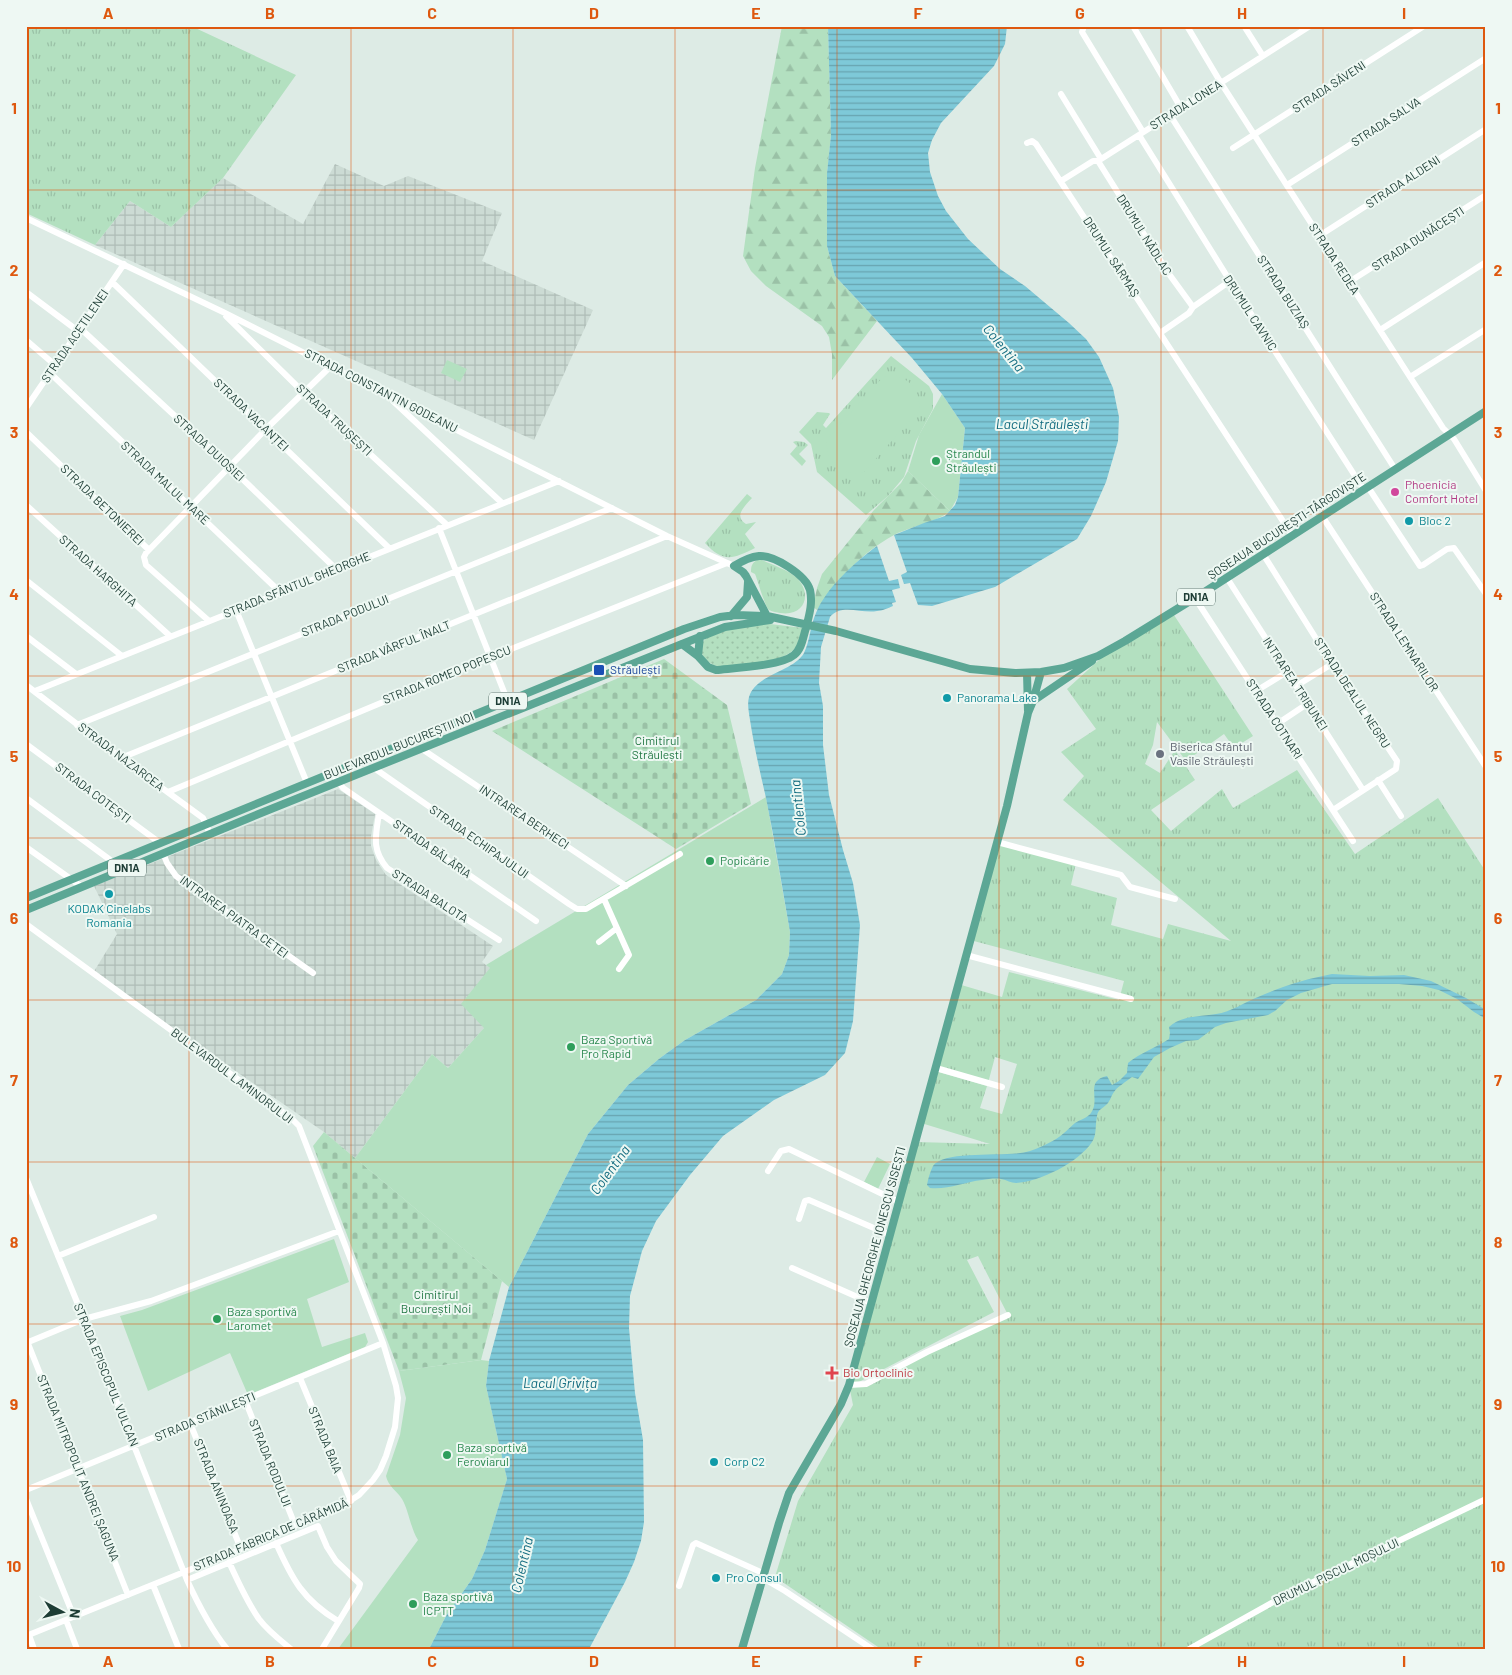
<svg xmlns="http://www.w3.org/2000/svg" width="1512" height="1675" font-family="Barlow,sans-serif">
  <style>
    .industrial { fill: url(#industrial-grid) }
    .grass { fill: url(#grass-tufts) }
    .forest { fill: url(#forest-firs) }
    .cemetery { fill: url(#cemetery-stones) }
    .park { fill: url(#park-dots) }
    .pitch { fill: #b3e0c0 }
    .water { fill: url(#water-rules) }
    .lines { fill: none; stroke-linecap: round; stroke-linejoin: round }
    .minor { stroke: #fff; stroke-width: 6 }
    .major { stroke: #5ca795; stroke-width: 8 }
    .grid { fill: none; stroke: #de580e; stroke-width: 1; stroke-opacity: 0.55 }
    .leisure-dot { fill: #2e9e5b; stroke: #eef8f3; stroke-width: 2 }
    .hotel-dot { fill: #d1479c; stroke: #eef8f3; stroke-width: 2 }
    .culture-dot { fill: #0f9aa8; stroke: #eef8f3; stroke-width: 2 }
    .transit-dot { fill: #1a4fb4; stroke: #eef8f3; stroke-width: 2 }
    .worship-dot { fill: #6b7280; stroke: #eef8f3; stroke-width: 2 }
    .health-dot { fill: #e0444e; stroke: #eef8f3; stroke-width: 2 }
    .labels { text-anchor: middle; stroke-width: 4; stroke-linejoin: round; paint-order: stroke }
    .shield { fill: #eef8f3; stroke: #5c756e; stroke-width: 1 }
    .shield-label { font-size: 11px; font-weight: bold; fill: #1d3d35 }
    .street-label { font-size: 12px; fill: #1d3d35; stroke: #eef8f3 }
    .leisure-label { font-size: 12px; fill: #27864d; stroke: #eef8f3; text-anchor: start }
    .hotel-label { font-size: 12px; fill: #b23c85; stroke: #eef8f3; text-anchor: start }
    .culture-label { font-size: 12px; fill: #0d838f; stroke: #eef8f3; text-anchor: start }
    .transit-label { font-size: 12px; fill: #164399; stroke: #eef8f3; text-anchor: start }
    .park-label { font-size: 12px; fill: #237845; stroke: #eef8f3 }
    .worship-label { font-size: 12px; fill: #5b616d; stroke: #eef8f3; text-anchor: start }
    .health-label { font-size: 12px; fill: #be3a42; stroke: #eef8f3; text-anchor: start }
    .water-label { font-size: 14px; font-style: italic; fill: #116b7f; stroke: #eef8f3 }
    .neatline { fill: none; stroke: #de580e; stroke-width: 2 }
    .grid-label { font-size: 16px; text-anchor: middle; font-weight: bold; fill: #de580e }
  </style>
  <defs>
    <pattern id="industrial-grid" width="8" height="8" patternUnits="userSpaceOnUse" patternTransform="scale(1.25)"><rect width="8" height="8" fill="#ccdbd4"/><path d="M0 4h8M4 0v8" fill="none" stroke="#afbdb7"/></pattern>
    <pattern id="grass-tufts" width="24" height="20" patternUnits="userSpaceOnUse" patternTransform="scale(1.25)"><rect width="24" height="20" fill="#b3e0c0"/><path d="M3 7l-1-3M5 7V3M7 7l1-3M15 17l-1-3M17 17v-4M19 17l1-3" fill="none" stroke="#9ac1a6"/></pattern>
    <pattern id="forest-firs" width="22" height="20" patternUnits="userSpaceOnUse" patternTransform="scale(1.25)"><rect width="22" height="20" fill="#b3e0c0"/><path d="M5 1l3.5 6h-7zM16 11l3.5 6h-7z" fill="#9ac1a6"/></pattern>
    <pattern id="cemetery-stones" width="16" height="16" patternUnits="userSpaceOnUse" patternTransform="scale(1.25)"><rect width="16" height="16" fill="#b3e0c0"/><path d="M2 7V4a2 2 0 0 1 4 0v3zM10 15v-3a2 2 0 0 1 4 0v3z" fill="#9ac1a6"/></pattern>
    <pattern id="park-dots" width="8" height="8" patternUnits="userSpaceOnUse" patternTransform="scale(1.25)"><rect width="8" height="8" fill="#b3e0c0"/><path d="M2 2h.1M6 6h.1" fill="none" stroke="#9ac1a6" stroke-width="1.8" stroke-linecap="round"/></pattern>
    <pattern id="water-rules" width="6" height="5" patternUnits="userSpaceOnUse" patternTransform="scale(1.25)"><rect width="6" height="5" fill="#7ec9d8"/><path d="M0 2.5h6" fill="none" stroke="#67a4b0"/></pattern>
  </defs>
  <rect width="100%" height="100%" fill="#ddebe5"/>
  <path class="industrial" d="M335,164L384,186L408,176L502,213L482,261L593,310L534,440L95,245L130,201L171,227L223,178L303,224Z
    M338,789L375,814L371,836V846L376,860L386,875L493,946L482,962L490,968L485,1027L448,1068L432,1054L355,1158L324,1132L93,973L117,934L94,886Z"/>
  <path class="grass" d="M26,26H191L296,75L223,178L171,227L130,201L95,245L26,213Z
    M891,356L929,386L933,394V409L916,441L904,477L888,496L866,515L817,472L811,444L799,432L817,412L829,413L830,414L823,425L826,428Z
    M796,441L804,442L808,445L799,454L806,461L802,466L790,454L797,446L793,442Z
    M747,494L752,498C745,506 733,516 746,524L756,522L745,534L755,548C733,559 723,563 705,543Z
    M757,560H762C773,565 788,570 797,578C813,595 804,617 780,613C777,612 773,612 769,610C765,607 758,581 755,574L751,572C751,566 752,563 757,560Z
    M1172,612L1253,736L1234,748L1224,734L1186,761L1157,722L1153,745L1145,764L1160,773L1175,750L1195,780L1151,810L1171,831L1222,789L1233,808L1297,770L1355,854L1438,798L1486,872V1649H881L775,1577L798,1501L853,1405L849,1385L856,1386L1008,1315L978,1256L967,1260L994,1312L855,1384L850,1383L916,1142L990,1144L921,1123L935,1071L987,1086L980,1108L1002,1114L1017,1064L995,1057L988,1083L936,1068L958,984L1002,997L1009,972L1119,1000L1124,981L970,940L997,842L1076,863L1071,885L1117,898L1111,925L1163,939L1168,924L1231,941L1063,800L1084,776L1061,752L1096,729L1067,689L1111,649Z"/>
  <path class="forest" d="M782,26H828L831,135L827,173V246L835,276L877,321L832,380V354L829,337L822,326L766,286L751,271L743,256L755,168Z
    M908,471L950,511C940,521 909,527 894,535C861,553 838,580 817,610L813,607L817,588L822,574L874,510L901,483Z"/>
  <path class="cemetery" d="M664,659L727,705L751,804L676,849L492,731Z
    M324,1132L502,1281L481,1360L399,1371L313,1146Z"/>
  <path class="park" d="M762,623L803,628C801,635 801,641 796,647C783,664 745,664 724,667C717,667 709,664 704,657C686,631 748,626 762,623Z"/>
  <path class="pitch" d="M447,360L467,369L460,382L441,373Z
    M892,375C910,378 921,391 919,410L864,472C842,478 824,461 827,439L883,377Z
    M942,394L965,428L958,497L950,511L908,471L919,435Z
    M766,797L790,932L789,955L782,974L756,1000L685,1040L660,1058L628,1085L588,1134L509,1287L355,1158L432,1054L448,1068L484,1028L461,1004L490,968L486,965Z
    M877,1157L890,1164L878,1189L864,1182Z
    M334,1239L349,1282L307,1299L322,1347L365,1333L368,1342L365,1347L248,1395L230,1353L148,1391L120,1316L142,1310Z
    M481,1360L489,1361L486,1386L507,1479L485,1550L472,1579L446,1616L429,1649H338L418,1540C410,1527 409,1511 402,1499C396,1490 388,1486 386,1476L400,1435L406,1398L399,1371Z"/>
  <path class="water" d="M828,26H1007L1005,44L994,66L941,123L932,140L928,153L930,172L938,196L946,211L968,239L1000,269L1025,286L1069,323L1086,339L1099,357L1113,388L1119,417L1118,441L1106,482L1091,516L1077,539L995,587L932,606L918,605L910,583L904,584L901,575L907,572L894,535L924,523L945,516L955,505L958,497L965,428L942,394L912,358L835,276L827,246V173L831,135Z
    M877,546L889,581L898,579L900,588L892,590L896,602L892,603L893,606C888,608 882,611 877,611C862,614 841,603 830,617L821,647L819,683L823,706V745L829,795L843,850L853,883L860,925L853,1021L845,1053L825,1075L774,1100L723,1136L690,1175L656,1221L642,1251L630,1296L629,1328L635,1393L643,1440L644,1522L641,1541L634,1562L625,1582L589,1649H429L446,1616L472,1579L485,1550L507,1479L486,1386L489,1361L509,1287L588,1134L628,1085L660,1058L685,1040L756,1000L782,974L789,955L790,932C782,887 775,842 766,798C760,772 754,746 750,720C749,713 747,704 749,697C756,674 793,672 804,653C810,641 810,626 816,613C826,588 855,562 877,546Z
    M1332,974L1370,976L1404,975L1431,981L1466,998L1486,1010V1019L1474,1012L1457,999L1439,990L1422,986L1399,984H1332L1301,993L1287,1000L1275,1011L1268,1015L1226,1023L1215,1027L1198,1040L1186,1041L1170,1048L1154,1057L1138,1079L1132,1077C1126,1082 1118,1086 1114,1092C1111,1096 1110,1102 1106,1105C1102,1109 1098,1109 1097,1116C1095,1125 1097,1135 1092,1142C1079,1162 1040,1182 1016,1183C1011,1183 1007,1180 1001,1179C996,1178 988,1179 982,1180C965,1182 947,1190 930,1188L927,1185C928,1179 930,1172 933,1166C944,1149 1009,1158 1030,1151C1041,1147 1055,1141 1064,1133C1068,1130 1071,1126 1075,1123C1081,1119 1086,1119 1091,1113C1101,1099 1084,1081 1107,1076L1112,1085L1119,1081L1127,1073L1128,1063C1140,1053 1155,1048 1169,1039L1170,1033L1169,1027C1182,1015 1200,1017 1216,1014C1231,1012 1245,1002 1258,997C1283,986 1306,979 1332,974Z"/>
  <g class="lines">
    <path class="minor" d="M1084,26L1082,32L1143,132
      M1133,26L1181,108
      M1187,26L1221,83L1410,377L1443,428L1454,439L1486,491
      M1244,26L1263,56
      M1061,94L1101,159
      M1170,115L1395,469
      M1139,135L1230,281L1364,490
      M1027,143L1032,141L1036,144L1292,535
      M1233,148L1424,26
      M1098,161L1169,274L1193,307
      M1061,181L1093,161H1098L1310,26
      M1287,185L1486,58
      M26,218L223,312L667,536L734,566
      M1319,236L1486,129
      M112,282L389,548
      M1349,282L1486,195
      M26,292L78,331
      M226,316L304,393L447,525
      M80,328L230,467L336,569
      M1380,330L1486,262
      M1160,333L1189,313L1193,307L1230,281
      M26,340L55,365
      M50,373L280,592
      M1410,377L1486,329
      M393,401L502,503
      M26,408L124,264
      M26,432L148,549
      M1368,487L1420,566L1423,565L1447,549L1454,548L1486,594
      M26,505L170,636
      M1322,516L1486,767
      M439,528L512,712
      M1263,554L1332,664L1397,761L1396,769L1333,810
      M1227,578L1363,790
      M26,580L122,656
      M1195,598L1353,841
      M236,610L307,783
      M209,621L146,565L144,557L146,553L266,429L331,366
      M26,636L76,674
      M26,685L121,758L203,818L210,834
      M1296,686L1332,664
      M35,691L559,481
      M1256,691L1287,672
      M1277,724L1307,704
      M77,725L612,508
      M26,744L160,843
      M422,749L626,886
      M121,758L667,536
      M374,768L569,904L577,909H586L680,854
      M332,773L343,788L536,921
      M1378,780L1401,816
      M168,792L486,659L727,563
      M26,798L113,862
      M379,813C376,835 371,849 387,868L499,940
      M997,842L1121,875L1130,887L1175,899
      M26,847L82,887
      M163,853L167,863L176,876L313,973
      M604,899L629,955L619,969
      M26,924L291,1118L299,1126L383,1343L396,1386L398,1398L395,1427L386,1456L380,1470L373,1480L359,1495L345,1504L236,1551L26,1636
      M599,942L617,928
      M966,955L1131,999
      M936,1068L1002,1087
      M768,1171L781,1151L789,1149L899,1202
      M26,1178L84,1319L187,1580C198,1604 210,1628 227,1649
      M799,1219L805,1201L809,1200L890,1235
      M58,1256L154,1217
      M792,1268L871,1303
      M27,1341L128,1595
      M26,1343L84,1319L151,1301L339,1231
      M300,1378L351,1501
      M849,1385L866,1384L927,1352L1008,1315
      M245,1400L295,1525
      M190,1423L241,1549
      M26,1490L383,1343
      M26,1499L74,1617
      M276,1543C292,1579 303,1600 338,1621
      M229,1562C238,1582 247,1602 259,1619C268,1631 280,1640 291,1649
      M763,1578L785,1591L872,1649
      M187,1580L318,1526L327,1547L336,1561L360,1584L359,1588L322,1649
      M153,1585L179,1649
      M679,1586L693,1545L696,1543L765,1574
      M66,1620L77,1649
      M29,1635L34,1649
      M1189,1649L1284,1596L1486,1499"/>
    <path class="major" d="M731,616L747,597L748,582
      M682,644L698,656L708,667L716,670C734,668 781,666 794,655C802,649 803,637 806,628C809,616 813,603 810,590C806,575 774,555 759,556C749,557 742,561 734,566L743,572L746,576L767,616
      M698,656L700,636
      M1027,673L1028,711
      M1033,701L1092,661
      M26,898L684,629L720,617L736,615L767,616L836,631L970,669L1015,673L1041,672L1064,668L1098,656L1125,641L1203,593L1486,411
      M26,910L266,811L682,644L725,627L770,620
      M742,1649L779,1523L789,1493L841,1404L849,1385L1007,806L1028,713L1033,701L1041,672"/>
  </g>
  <path class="grid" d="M189,26V1649M351,26V1649M513,26V1649M675,26V1649M837,26V1649M999,26V1649M1161,26V1649M1323,26V1649M26,190H1486M26,352H1486M26,514H1486M26,676H1486M26,838H1486M26,1000H1486M26,1162H1486M26,1324H1486M26,1486H1486"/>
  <g class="leisure-dot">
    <circle cx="936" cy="461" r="5"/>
    <circle cx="710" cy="861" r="5"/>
    <circle cx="571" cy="1047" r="5"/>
    <circle cx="217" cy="1319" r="5"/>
    <circle cx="447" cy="1455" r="5"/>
    <circle cx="413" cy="1604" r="5"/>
  </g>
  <circle class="hotel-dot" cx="1395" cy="492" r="5"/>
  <g class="culture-dot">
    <circle cx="1409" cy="521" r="5"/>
    <circle cx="947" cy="698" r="5"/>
    <circle cx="109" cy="894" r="5"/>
    <circle cx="714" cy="1462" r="5"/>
    <circle cx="716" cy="1578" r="5"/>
  </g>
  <rect class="transit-dot" x="593" y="664" width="12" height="12" rx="2.5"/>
  <circle class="worship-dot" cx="1160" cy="754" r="5"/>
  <path class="health-dot" d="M829.5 1365.5h5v5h5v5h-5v5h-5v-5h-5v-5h5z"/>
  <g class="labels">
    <g class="shield">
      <rect x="1177" y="588.5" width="38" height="17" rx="4"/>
      <rect x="489" y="692.5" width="38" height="17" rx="4"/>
      <rect x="108" y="859.5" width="38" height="17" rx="4"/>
    </g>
    <g class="shield-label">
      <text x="1196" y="601">DN1A</text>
      <text x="508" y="705">DN1A</text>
      <text x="127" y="872">DN1A</text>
    </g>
    <g class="street-label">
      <text transform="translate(1329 87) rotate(-33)" y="4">STRADA SĂVENI</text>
      <text transform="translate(1186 105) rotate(-32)" y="4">STRADA LONEA</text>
      <text transform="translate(1386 122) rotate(-33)" y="4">STRADA SALVA</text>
      <text transform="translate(1403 182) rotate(-33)" y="4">STRADA ALDENI</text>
      <text transform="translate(1144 235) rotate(58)" y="4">DRUMUL NĂDLAC</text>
      <text transform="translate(1418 239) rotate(-33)" y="4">STRADA DUNĂCEȘTI</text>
      <text transform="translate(1111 257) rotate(57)" y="4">DRUMUL SĂRMAȘ</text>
      <text transform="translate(1334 259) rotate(57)" y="4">STRADA REDEA</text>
      <text transform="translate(1283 292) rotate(57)" y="4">STRADA BUZIAȘ</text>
      <text transform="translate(1250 313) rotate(57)" y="4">DRUMUL CAVNIC</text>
      <text transform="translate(75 336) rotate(-56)" y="4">STRADA ACETILENEI</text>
      <text transform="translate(381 391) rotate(27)" y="4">STRADA CONSTANTIN GODEANU</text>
      <text transform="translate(251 415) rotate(44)" y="4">STRADA VACANȚEI</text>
      <text transform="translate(334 420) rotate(43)" y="4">STRADA TRUȘEȘTI</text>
      <text transform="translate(209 448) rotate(43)" y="4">STRADA DUIOSIEI</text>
      <text transform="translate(165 483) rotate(43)" y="4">STRADA MALUL MARE</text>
      <text transform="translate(102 505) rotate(44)" y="4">STRADA BETONIEREI</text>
      <text transform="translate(1287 526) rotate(-33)" y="4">ȘOSEAUA BUCUREȘTI-TÂRGOVIȘTE</text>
      <text transform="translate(98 571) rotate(42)" y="4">STRADA HARGHITA</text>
      <text transform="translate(297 585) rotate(-22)" y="4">STRADA SFÂNTUL GHEORGHE</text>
      <text transform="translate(345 616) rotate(-22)" y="4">STRADA PODULUI</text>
      <text transform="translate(1404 642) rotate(57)" y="4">STRADA LEMNARILOR</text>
      <text transform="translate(394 647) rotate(-22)" y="4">STRADA VÂRFUL ÎNALT</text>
      <text transform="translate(447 675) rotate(-22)" y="4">STRADA ROMEO POPESCU</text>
      <text transform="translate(1295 684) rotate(57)" y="4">INTRAREA TRIBUNEI</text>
      <text transform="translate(1352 693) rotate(57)" y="4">STRADA DEALUL NEGRU</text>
      <text transform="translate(1274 719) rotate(57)" y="4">STRADA COTNARI</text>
      <text transform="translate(399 746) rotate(-22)" y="4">BULEVARDUL BUCUREȘTII NOI</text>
      <text transform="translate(121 757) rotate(37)" y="4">STRADA NAZARCEA</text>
      <text transform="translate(93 793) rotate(37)" y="4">STRADA COTEȘTI</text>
      <text transform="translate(524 817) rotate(34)" y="4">INTRAREA BERHECI</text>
      <text transform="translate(479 842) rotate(35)" y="4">STRADA ECHIPAJULUI</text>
      <text transform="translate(432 849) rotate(35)" y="4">STRADA BĂLĂRIA</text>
      <text transform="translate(430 896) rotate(33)" y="4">STRADA BALOTA</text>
      <text transform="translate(234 917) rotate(36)" y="4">INTRAREA PIATRA CETEI</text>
      <text transform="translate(232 1076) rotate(37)" y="4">BULEVARDUL LAMINORULUI</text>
      <text transform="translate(875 1247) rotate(-75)" y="4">ȘOSEAUA GHEORGHE IONESCU SISEȘTI</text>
      <text transform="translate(106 1375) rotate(68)" y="4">STRADA EPISCOPUL VULCAN</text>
      <text transform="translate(205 1417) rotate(-23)" y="4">STRADA STĂNILEȘTI</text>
      <text transform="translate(325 1440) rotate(68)" y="4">STRADA BAIA</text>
      <text transform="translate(270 1463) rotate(68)" y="4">STRADA RODULUI</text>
      <text transform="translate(78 1468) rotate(68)" y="4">STRADA MITROPOLIT ANDREI ȘAGUNA</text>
      <text transform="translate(216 1486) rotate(68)" y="4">STRADA ANINOASA</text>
      <text transform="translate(271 1535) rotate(-23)" y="4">STRADA FABRICA DE CĂRĂMIDĂ</text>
      <text transform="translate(1336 1572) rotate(-26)" y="4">DRUMUL PISCUL MOȘULUI</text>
    </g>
    <g class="leisure-label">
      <text x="946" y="458">Ștrandul<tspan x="946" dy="14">Străulești</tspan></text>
      <text x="720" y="865">Popicărie</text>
      <text x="581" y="1044">Baza Sportivă<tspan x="581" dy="14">Pro Rapid</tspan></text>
      <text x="227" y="1316">Baza sportivă<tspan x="227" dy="14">Laromet</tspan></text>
      <text x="457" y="1452">Baza sportivă<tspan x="457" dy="14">Feroviarul</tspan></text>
      <text x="423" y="1601">Baza sportivă<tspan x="423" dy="14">ICPTT</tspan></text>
    </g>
    <g class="hotel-label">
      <text x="1405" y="489">Phoenicia<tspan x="1405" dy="14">Comfort Hotel</tspan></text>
    </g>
    <g class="culture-label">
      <text x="1419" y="525">Bloc 2</text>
      <text x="957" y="702">Panorama Lake</text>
      <text x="109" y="913" text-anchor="middle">KODAK Cinelabs<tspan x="109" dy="14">Romania</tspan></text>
      <text x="724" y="1466">Corp C2</text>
      <text x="726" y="1582">Pro Consul</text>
    </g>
    <g class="transit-label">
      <text x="610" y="674">Străulești</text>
    </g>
    <g class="park-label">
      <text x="657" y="745">Cimitirul<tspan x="657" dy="14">Străulești</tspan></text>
      <text x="436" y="1299">Cimitirul<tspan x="436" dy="14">București Noi</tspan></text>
    </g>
    <g class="worship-label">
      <text x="1170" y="751">Biserica Sfântul<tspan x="1170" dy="14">Vasile Străulești</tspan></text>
    </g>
    <g class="health-label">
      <text x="843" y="1377">Bio Ortoclinic</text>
    </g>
    <g class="water-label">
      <text transform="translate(1004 348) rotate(51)" y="5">Colentina</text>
      <text x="1042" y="429">Lacul Străulești</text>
      <text transform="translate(798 808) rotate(-96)" y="5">Colentina</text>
      <text transform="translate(610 1170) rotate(-54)" y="5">Colentina</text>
      <text x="560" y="1388">Lacul Grivița</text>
      <text transform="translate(522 1565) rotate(-77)" y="5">Colentina</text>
    </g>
  </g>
  <rect width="1512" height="1675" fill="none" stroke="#eef8f3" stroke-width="55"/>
  <g transform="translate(62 1612) rotate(97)" stroke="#eef8f3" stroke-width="4" paint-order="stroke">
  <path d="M0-4L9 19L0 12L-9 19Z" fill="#1d3d35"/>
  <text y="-8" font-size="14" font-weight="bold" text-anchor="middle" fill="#1d3d35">N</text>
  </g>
  <rect x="28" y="28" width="1456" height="1620" class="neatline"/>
  <g class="grid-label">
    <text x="108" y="19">A</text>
    <text x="270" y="19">B</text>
    <text x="432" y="19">C</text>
    <text x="594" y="19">D</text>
    <text x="756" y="19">E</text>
    <text x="918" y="19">F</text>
    <text x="1080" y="19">G</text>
    <text x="1242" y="19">H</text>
    <text x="1404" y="19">I</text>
    <text x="14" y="114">1</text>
    <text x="1498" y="114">1</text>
    <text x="14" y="276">2</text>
    <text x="1498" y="276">2</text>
    <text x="14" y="438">3</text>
    <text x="1498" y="438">3</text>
    <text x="14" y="600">4</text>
    <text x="1498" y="600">4</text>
    <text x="14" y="762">5</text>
    <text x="1498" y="762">5</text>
    <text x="14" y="924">6</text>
    <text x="1498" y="924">6</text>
    <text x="14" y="1086">7</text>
    <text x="1498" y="1086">7</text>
    <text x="14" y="1248">8</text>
    <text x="1498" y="1248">8</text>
    <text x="14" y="1410">9</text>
    <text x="1498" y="1410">9</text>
    <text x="14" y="1572">10</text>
    <text x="1498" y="1572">10</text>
    <text x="108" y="1667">A</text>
    <text x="270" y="1667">B</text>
    <text x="432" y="1667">C</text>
    <text x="594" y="1667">D</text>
    <text x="756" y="1667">E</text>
    <text x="918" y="1667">F</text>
    <text x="1080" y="1667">G</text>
    <text x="1242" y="1667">H</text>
    <text x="1404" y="1667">I</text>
  </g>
</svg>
